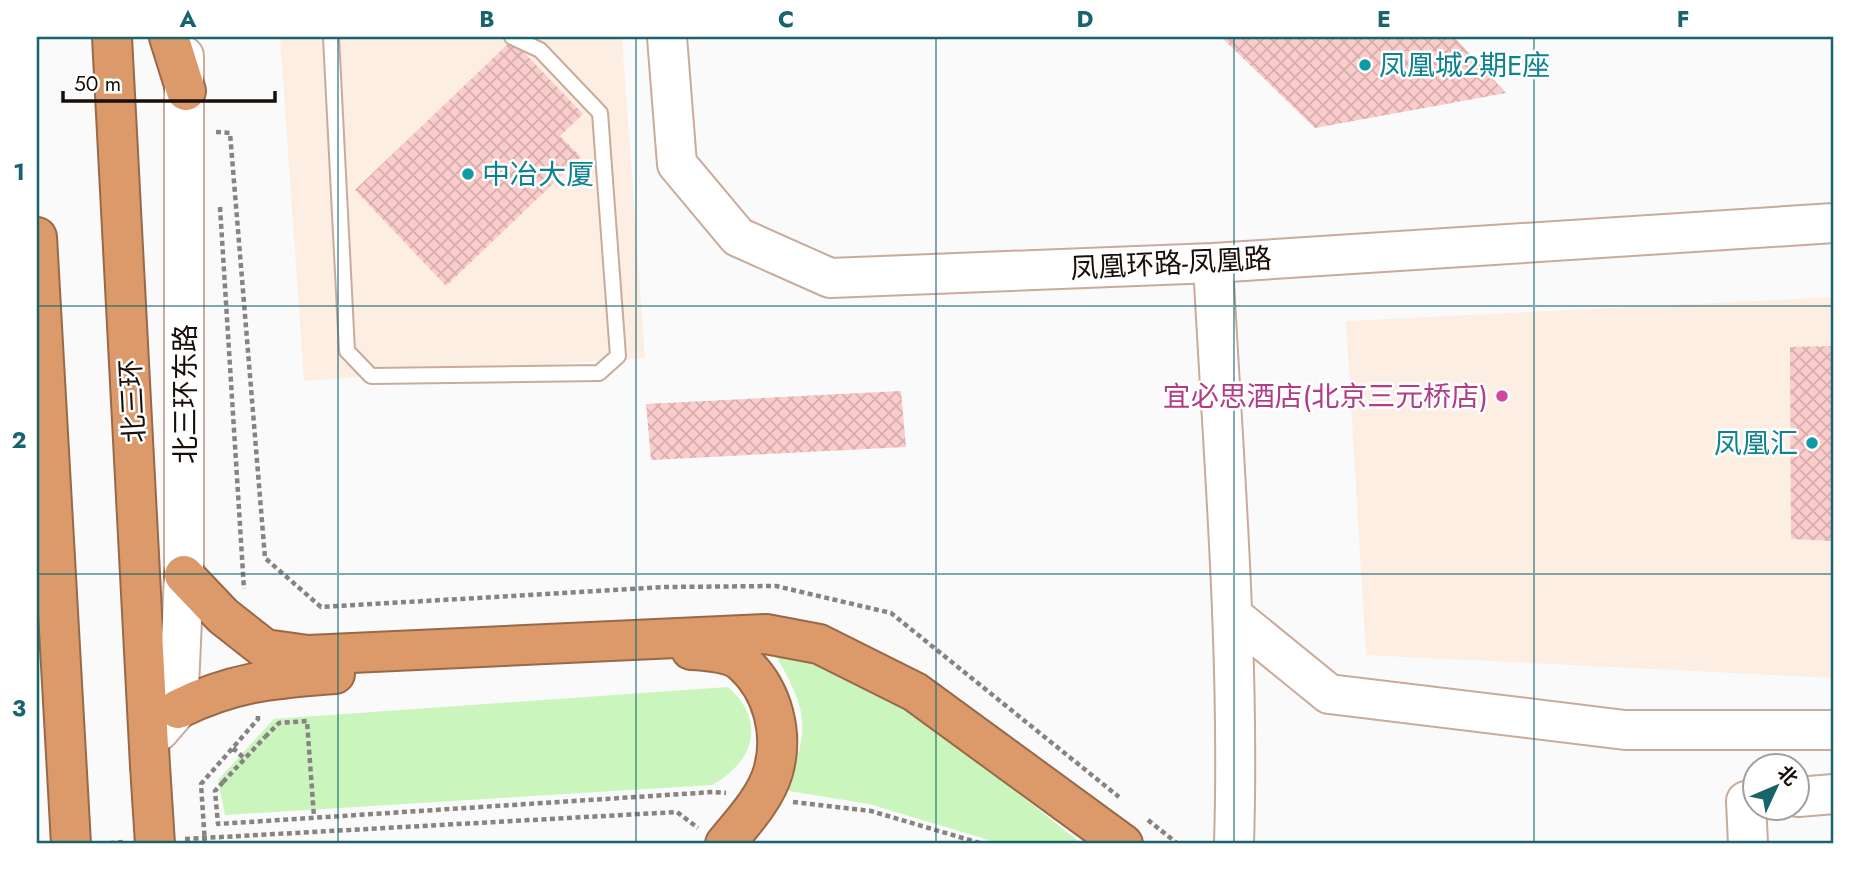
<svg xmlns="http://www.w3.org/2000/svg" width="1871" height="881" font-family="Jost,'Noto Sans SC',sans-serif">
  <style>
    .built { fill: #fdeee4 }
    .green { fill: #caf5bd }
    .building { fill: url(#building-cross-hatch) }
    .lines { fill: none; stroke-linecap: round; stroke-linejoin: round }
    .lane-casing { stroke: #c9ab9a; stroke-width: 18 }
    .secondary-casing { stroke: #c9ab9a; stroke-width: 42 }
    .highway-casing { stroke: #986949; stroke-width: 42 }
    .path { stroke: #888380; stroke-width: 4.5; stroke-dasharray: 5 3.5; stroke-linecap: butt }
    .lane { stroke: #fff; stroke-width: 14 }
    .secondary { stroke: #fff; stroke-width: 38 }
    .highway { stroke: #dc9a6b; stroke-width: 38 }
    .highway-bridge-casing { stroke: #986949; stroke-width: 42; stroke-linecap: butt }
    .path-bridge { stroke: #888380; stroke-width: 4.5; stroke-dasharray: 5 3.5; stroke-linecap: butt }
    .highway-bridge { stroke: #dc9a6b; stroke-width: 38 }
    .grid { fill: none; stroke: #17646d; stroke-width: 2; stroke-opacity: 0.55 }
    .culture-dot { fill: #0f9aa8; stroke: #fff; stroke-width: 2.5 }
    .hotel-dot { fill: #d1479c; stroke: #fff; stroke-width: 2.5 }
    .labels { text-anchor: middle; stroke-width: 5; stroke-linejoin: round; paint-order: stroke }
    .culture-label { font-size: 28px; fill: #0d838f; stroke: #fff; text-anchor: start }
    .street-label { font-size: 28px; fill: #190f09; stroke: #fff }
    .hotel-label { font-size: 28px; fill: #b23c85; stroke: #fff; text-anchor: end }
    .neatline { fill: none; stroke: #17646d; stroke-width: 2.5 }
    .grid-label { font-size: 23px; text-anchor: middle; font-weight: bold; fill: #17646d }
  </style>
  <defs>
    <pattern id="building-cross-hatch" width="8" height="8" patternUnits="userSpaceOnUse" patternTransform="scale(1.75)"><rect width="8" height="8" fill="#facccb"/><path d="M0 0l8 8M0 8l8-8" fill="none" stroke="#d6aead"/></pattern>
  </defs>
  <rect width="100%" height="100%" fill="#fafafa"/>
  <path class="built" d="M280,37H622L645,358L304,381Z
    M1834,297V678L1366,655L1346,321Z"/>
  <path class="green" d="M772,649L824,664L902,701L1082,844H1002L869,804L783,790C814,728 806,707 772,649Z
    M728,687C767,721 754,762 712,785L225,815L218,780L274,719Z"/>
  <path class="building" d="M1221,37H1454L1506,93L1315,128Z
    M512,40L583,114L560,136L581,157L446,286L355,190Z
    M1834,346V541L1791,539L1790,347Z
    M901,391L906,447L651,460L646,404Z"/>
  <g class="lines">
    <g class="lane-casing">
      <path id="lane" d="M331,37L347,351L371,376L599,373L618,356L600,113L540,50L512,37"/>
    </g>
    <g class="secondary-casing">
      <path id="secondary" d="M667,37L677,164L738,237L830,278L1213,263L1834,223
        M1213,263C1223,456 1240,650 1234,844
        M1232,615L1329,694L1625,730H1834
        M159,731L178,709L184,575V56
        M1798,797L1834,794
        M1748,844L1746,801H1756"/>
    </g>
    <g class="highway-casing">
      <path id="highway" d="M112,37L150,766
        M169,37L186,91
        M37,237L71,844
        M184,575L223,616L265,649L308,655L766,634L819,644L915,692L1123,844
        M691,650C707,651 731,652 743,663C773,690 784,734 773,772C765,799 742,823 725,844
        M178,709C235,681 273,679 335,674"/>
    </g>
    <path class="path" d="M216,132L230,133L265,558L321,607L666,587L776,586L891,613L1119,797
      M220,207L244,589
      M265,737L279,723L307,721L314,817
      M233,748L245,759
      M223,782L215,791L218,824L713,792L726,793
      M793,802L871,811L983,844
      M1148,820L1178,844
      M185,839L677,812L698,828
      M101,844L124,842
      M205,844L201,784L258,719V713"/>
    <use href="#lane" class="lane"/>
    <use href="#secondary" class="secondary"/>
    <use href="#highway" class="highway"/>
    <g class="highway-bridge-casing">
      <path id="highway-bridge" d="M150,766L155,844"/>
    </g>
    <path class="path-bridge" d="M223,782L265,737"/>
    <use href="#highway-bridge" class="highway-bridge"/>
  </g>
  <path class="grid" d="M338,37V844M636,37V844M936,37V844M1234,37V844M1534,37V844M37,306H1834M37,574H1834"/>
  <g class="culture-dot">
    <circle cx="1365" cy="65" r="7"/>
    <circle cx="468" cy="174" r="7"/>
    <circle cx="1812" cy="443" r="7"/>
  </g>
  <circle class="hotel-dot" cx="1502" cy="396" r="7"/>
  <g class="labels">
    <g class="culture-label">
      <text x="1379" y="75">凤凰城2期E座</text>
      <text x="482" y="184">中冶大厦</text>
      <text x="1798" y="453" text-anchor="end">凤凰汇</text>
    </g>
    <g class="street-label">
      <text transform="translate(1171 263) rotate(-3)" y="10">凤凰环路-凤凰路</text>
      <text transform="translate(185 394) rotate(-90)" y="10">北三环东路</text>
      <text transform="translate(132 401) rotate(-93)" y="10">北三环</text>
    </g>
    <g class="hotel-label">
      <text x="1488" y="406">宜必思酒店(北京三元桥店)</text>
    </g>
  </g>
  <rect width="1871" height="881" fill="none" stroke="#ffffff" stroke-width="77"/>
  <g transform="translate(1776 787) rotate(46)"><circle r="33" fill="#ffffff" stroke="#a39f9d" stroke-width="2"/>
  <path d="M0-5L12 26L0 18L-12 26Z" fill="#17646d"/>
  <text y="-10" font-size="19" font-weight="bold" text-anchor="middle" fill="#190f09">北</text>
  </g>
  <path d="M63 91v10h212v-10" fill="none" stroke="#190f09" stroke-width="3.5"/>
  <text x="74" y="91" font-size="21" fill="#190f09" stroke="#ffffff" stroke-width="5" paint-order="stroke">50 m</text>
  <rect x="38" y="38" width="1794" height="804" class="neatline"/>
  <g class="grid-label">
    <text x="188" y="27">A</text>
    <text x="487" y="27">B</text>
    <text x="786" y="27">C</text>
    <text x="1085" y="27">D</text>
    <text x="1384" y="27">E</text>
    <text x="1683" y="27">F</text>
    <text x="19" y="180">1</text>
    <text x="19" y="448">2</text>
    <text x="19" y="716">3</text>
  </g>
</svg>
